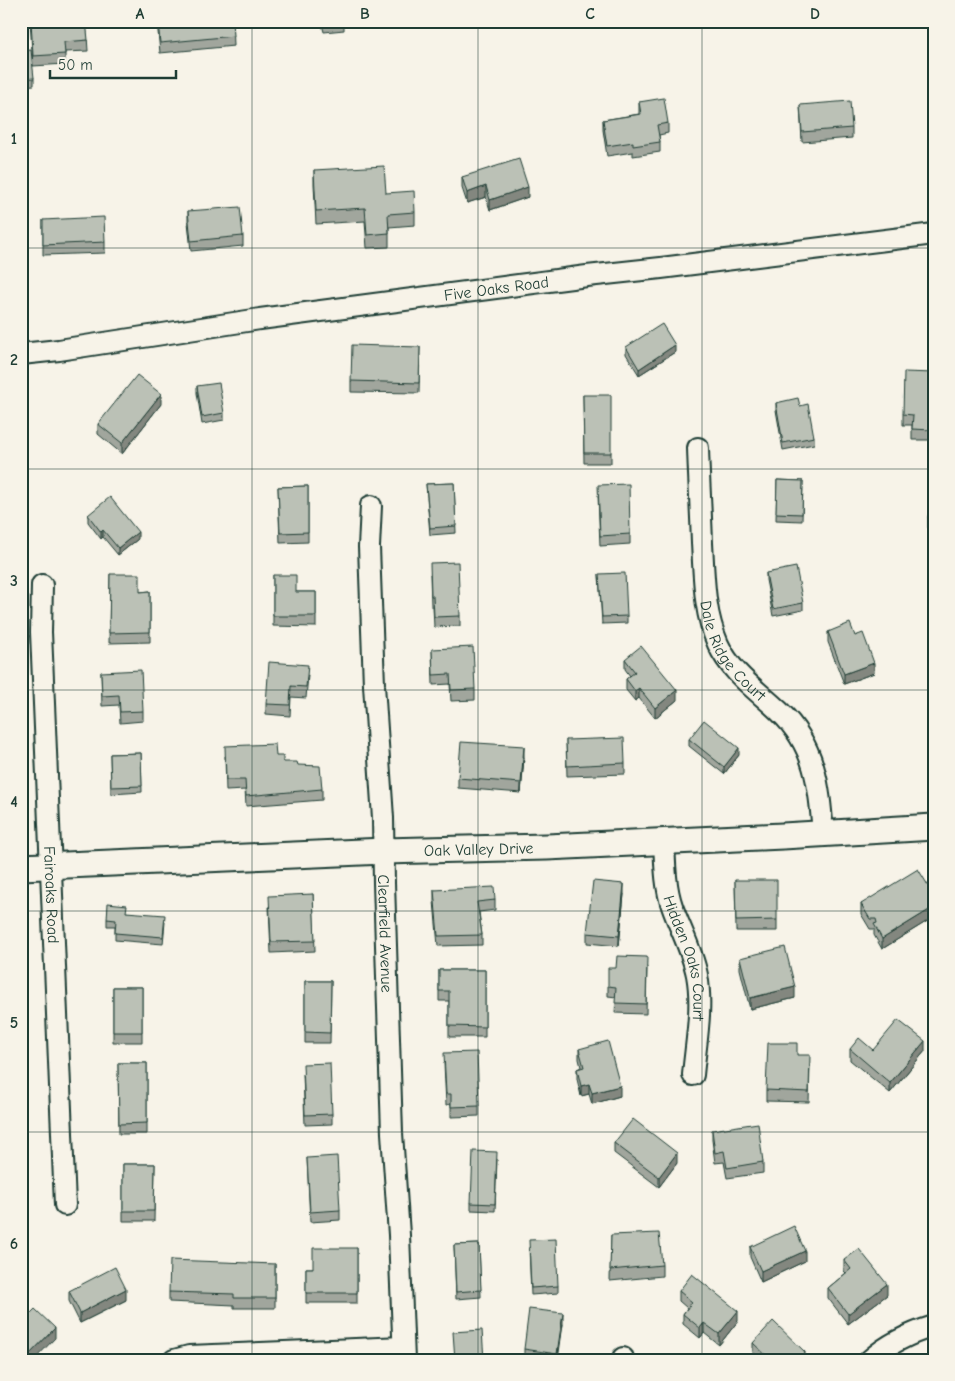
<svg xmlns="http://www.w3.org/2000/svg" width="955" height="1381" font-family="'Comic Neue',sans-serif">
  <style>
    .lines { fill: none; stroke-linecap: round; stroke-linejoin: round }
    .minor-casing { stroke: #1f3d34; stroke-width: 24 }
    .tertiary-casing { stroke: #1f3d34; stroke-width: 29 }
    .minor { stroke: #f7f3e8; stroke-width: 20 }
    .tertiary { stroke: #f7f3e8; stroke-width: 25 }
    .wall { fill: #a1a69d; stroke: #1f3d34 }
    .shaded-wall { fill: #83877f; stroke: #1f3d34 }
    .building { fill: #bbc1b6; stroke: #1f3d34 }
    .grid { fill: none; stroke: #1f3d34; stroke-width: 1; stroke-opacity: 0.55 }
    .labels { text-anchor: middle; stroke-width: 4; stroke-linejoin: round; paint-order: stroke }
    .street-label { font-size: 16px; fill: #1f3d34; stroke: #f7f3e8 }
    .neatline { fill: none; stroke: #1f3d34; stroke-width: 2 }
    .grid-label { font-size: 16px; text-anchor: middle; font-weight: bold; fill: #1f3d34 }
  </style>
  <rect width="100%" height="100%" fill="#f7f3e8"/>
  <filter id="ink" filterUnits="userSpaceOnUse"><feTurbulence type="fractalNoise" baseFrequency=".02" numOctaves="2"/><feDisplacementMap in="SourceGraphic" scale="10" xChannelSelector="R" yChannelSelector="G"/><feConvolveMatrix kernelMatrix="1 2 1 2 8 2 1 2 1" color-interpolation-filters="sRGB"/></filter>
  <g filter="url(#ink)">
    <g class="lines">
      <g class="minor-casing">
        <g id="minor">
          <path id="s1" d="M21,354L59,350L260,319L587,276L661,268L934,234"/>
          <path id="s2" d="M698,448C699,480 701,512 702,543C704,578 704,613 718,644C731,673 757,690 779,711C816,746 819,786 823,833"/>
          <path id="s3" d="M371,506L369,547L374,685L383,818L384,883L392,1133L399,1235L404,1360"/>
          <path id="s4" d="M42,585L41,632L65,1205"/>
          <path id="s5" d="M664,841C665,862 665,886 672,906C680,929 692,950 697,975C703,1007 696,1042 693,1075"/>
          <path d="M623,1358V1360"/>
          <path d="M174,1360L189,1356L403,1347"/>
          <path d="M870,1360C888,1344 911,1333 934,1326"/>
        </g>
      </g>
      <g class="tertiary-casing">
        <g id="tertiary">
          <path id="s6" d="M21,867L384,851L547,847L783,836L934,827"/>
        </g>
      </g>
      <use href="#minor" class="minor"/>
      <use href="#tertiary" class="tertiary"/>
    </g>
    <path class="wall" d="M30,21H86L88,51L65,52V64L33,66Z
      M157,21H233L234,46L160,53Z
      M309,21H344V30L324,32L322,24L310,25Z
      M21,51L34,78V85L21,86Z
      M639,102L668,123V133L659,135L660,142V152L633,156V152L607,156L603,130V120L639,114Z
      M800,105L852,128V138L802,142Z
      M314,170L386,193L415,212V225L389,227V247L367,248L365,221L316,224L314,184Z
      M462,177L528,197L490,210L486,197L467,203L462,188Z
      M188,211L243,236V246L191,251L188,222Z
      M43,220L105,242V253L43,255Z
      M420,347L419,393L351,392V381Z
      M626,347L675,352L639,375L626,354Z
      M934,373L932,440H912V425H903V414Z
      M197,386L224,413V420L202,424L197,393Z
      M583,395L611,453V463H584Z
      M776,403L800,406L814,437V444L783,450L776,410Z
      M161,404L122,454L98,434V424Z
      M934,474V529L928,528V518Z
      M777,480L803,481L802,521L776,520Z
      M454,483L456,533L430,535L426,484Z
      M308,486V542L280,543L278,487Z
      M598,495L630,534V544L600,546Z
      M88,515L138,539L118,555L103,537L101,539L88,522Z
      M766,573L803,603V610L773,616L766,580Z
      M110,574L140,592L150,591V642L109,643Z
      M430,574L460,616V626L434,627L433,606H431Z
      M599,574L627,616V623L602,624Z
      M273,575L296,592H316V627L273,626Z
      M828,632L855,636L874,673L844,684L828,642Z
      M432,649L475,689V700L451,701L450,684L433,685Z
      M625,659L677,700L655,718L639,698L635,701L626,690V679L630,676L625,669Z
      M101,672L143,711V721L120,723L119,705L102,706Z
      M308,675L306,698L291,697L290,716L266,714V704Z
      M689,739L739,755L724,774L689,746Z
      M566,740L625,763V774L567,776Z
      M141,753L142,792L111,794L110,754Z
      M225,756H276L283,762L298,765L322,789V800L246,806L245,790L226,791Z
      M524,757L521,793L458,788V778Z
      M735,880L777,920V931H736Z
      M434,890L495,900V910L479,912L482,935V945L438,946L434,901Z
      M313,894L315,951L271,953L269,906Z
      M624,894L619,946L587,943V933Z
      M934,895V917L882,949L874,935V929H870L861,914V904Z
      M126,912L165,922L163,944L115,940V926H107V919Z
      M740,958L795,998L750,1009L740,969Z
      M647,967L646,1014L615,1013L616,997L608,996V986L616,968Z
      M439,970H485V1037H449V1001H439Z
      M305,981H331L330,1043H305Z
      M113,987H142V1042H113Z
      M579,1049L620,1096L592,1104L589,1094L581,1096L577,1079V1069L581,1067L579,1059Z
      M850,1049L873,1050L925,1051L890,1093L850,1060Z
      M118,1063H147V1134H119Z
      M444,1063L479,1106V1116L451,1117V1104L446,1105Z
      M810,1065L809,1102L766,1101V1090Z
      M303,1074L332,1114V1124L305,1125Z
      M712,1130L763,1162V1173L727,1178L724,1162L715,1163L712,1140Z
      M614,1143L677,1163L659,1187L614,1153Z
      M307,1158L340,1210V1220L310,1222Z
      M497,1159L495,1211L471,1210V1203Z
      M123,1164H155L154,1221H123Z
      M611,1235L662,1265V1276L610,1281Z
      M479,1244L481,1297L456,1299L454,1245Z
      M529,1247L558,1286V1293L531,1295Z
      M750,1247L805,1261L761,1282L750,1257Z
      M357,1248V1303H306V1268H313Z
      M844,1260L887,1295L848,1324L828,1298V1288L846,1273L844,1271Z
      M275,1264V1308H234V1305L169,1302V1292Z
      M69,1291L126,1300L80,1323L69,1301Z
      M679,1291L738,1321L719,1345L704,1333L700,1338L683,1324V1314L687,1308L679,1301Z
      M563,1324L558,1360L524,1359V1349Z
      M753,1343L805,1360H760L753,1353Z"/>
    <path class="shaded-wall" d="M486,186V197L467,203V193Z
      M528,187V197L490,210V200Z
      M675,345V352L639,375V369Z
      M161,394V404L122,454V443Z
      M103,530V537L101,539V532Z
      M138,532V539L118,555V548Z
      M874,663V673L844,684V674Z
      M639,688V698L635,701V691Z
      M677,690V700L655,718V708Z
      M524,746V757L521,793V783Z
      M739,748V755L724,774V767Z
      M624,884V894L619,946V936Z
      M934,907V917L882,949V939Z
      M795,987V998L750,1009V998Z
      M925,1041V1051L890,1093V1083Z
      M589,1084V1094L581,1096V1086Z
      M620,1086V1096L592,1104V1093Z
      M677,1153V1163L659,1187V1177Z
      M805,1251V1261L761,1282V1271Z
      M887,1284V1295L848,1324V1314Z
      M126,1289V1300L80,1323V1313Z
      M738,1311V1321L719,1345V1334Z
      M563,1313V1324L557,1360V1354Z
      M704,1323V1333L700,1338V1328Z
      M55,1328V1338L34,1360H24Z
      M805,1352V1360H798Z"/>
    <path class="building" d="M31,21H86L88,40L64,42L65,54L33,56Z
      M158,21H233L234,36L160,43Z
      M31,50L34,78L21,79V51Z
      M664,98L668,123L657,125L660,142L633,146V142L607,146L603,120L641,114L639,102Z
      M850,101L852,128L802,132L800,105Z
      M519,159L528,187L490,200L486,186L467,193L462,177Z
      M384,166L386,193L414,191L415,212L388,214L389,233L367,235L365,208L316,211L314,170Z
      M240,207L243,236L191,241L188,211Z
      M104,217L105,242L43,245V220Z
      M662,324L675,345L639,369L626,347Z
      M352,345L420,347L419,383L351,381Z
      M904,372L934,373L932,430L912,429L913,415L903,414Z
      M137,375L161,394L122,443L98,424Z
      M219,383L224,413L202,417L197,386Z
      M583,395H611V453H584Z
      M798,398L800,406L808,404L814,437L783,443L776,403Z
      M934,474V519L928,518Z
      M777,480L803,481L802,514L776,513Z
      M454,483L456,526L430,528L426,484Z
      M629,484L630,534L600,536L598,485Z
      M308,486V532L280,533L278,487Z
      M110,497L138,532L118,548L103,530L101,532L88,515Z
      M458,562L460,616L434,617L433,596H431L430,563Z
      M796,567L803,603L773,609L766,573Z
      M625,573L627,616L602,617L599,574Z
      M110,574H140V592L150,591V632L109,633Z
      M273,575H296V592H316V616H273Z
      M850,623L855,636L863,633L874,663L844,674L828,632Z
      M641,646L677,690L655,708L639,688L635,691L626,679L635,672L625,659Z
      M473,647L475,689L451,690L450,674L433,675L432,649Z
      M269,662L308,665L306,687L291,686L290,705L266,704Z
      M141,670L143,711L120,712L119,695L102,696L101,672Z
      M704,720L739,748L724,767L689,739Z
      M624,738L625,763L567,766L566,740Z
      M461,742L524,746L521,783L458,778Z
      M275,744L276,756H283V762H297L298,765L320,766L322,789L246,796L245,780H226L225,746Z
      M141,753L142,786L111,787L110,754Z
      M918,869L934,895V907L882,939L874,924L877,923L876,919H870L861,904Z
      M735,880H777V920L736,921Z
      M593,881L624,884L619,936L587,933Z
      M494,887L495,900L477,902L482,935L438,936L434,890Z
      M313,894L315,941L271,942L269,896Z
      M108,903L127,905L126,912L165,915L163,937L115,933L116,920L107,919Z
      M785,947L795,987L750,998L740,958Z
      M617,956L647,957L646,1004L615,1003L616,987L608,986V968H616Z
      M439,970H485V1027L449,1026V991H439Z
      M305,981H331L330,1033L305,1032Z
      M113,987H142V1032H113Z
      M898,1020L925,1041L890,1083L850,1049L859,1038L873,1050Z
      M608,1041L620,1086L592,1093L589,1084L581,1086L577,1069L584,1067L579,1049Z
      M768,1043H797V1055H810L809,1092L766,1090Z
      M477,1052L479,1106L451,1107V1094H446L444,1053Z
      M118,1063H147V1123L119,1124Z
      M330,1063L332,1114L305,1115L303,1064Z
      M633,1119L677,1153L659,1177L614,1143Z
      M758,1123L763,1162L727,1168L724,1151L715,1153L712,1130Z
      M473,1151L497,1152L495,1204L471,1203Z
      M337,1156L340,1210L310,1212L307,1158Z
      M123,1164H155L154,1211H123Z
      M794,1226L805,1251L761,1271L750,1247Z
      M659,1233L662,1265L610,1270L611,1235Z
      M556,1239L558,1286L531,1288L529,1240Z
      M479,1244L481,1290L456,1292L454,1245Z
      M313,1248H357V1293H306V1268H313Z
      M859,1249L887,1284L848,1314L828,1288L851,1269L844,1260Z
      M170,1260L275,1264V1298H234V1294L169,1292Z
      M115,1267L126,1289L80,1313L69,1291Z
      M692,1274L738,1311L719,1334L704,1323L700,1328L683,1314L692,1302L679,1291Z
      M35,1309L55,1328L24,1360H21V1323Z
      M529,1309L563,1313L557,1354L524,1349Z
      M773,1321L805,1352L798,1360H771L753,1343Z
      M482,1330L484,1360H455L453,1332Z"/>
  </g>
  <path class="grid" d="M252,21V1360M478,21V1360M702,21V1360M21,248H934M21,469H934M21,690H934M21,911H934M21,1132H934"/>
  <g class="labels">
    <g class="street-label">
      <text dy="6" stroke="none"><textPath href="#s1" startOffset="480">Five Oaks Road</textPath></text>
      <text dy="6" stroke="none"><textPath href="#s2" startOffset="211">Dale Ridge Court</textPath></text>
      <text dy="6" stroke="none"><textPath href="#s6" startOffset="458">Oak Valley Drive</textPath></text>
      <text dy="6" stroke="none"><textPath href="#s4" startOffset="310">Fairoaks Road</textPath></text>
      <text dy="6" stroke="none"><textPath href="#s3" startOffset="428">Clearfield Avenue</textPath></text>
      <text dy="6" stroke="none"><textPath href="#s5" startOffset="120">Hidden Oaks Court</textPath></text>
    </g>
  </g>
  <rect width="955" height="1381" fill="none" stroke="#f7f3e8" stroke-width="55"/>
  <path d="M50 70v8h126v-8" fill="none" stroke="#1f3d34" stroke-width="2.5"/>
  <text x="58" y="70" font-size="15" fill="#1f3d34" stroke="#f7f3e8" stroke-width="4" paint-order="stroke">50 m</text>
  <rect x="28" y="28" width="900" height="1326" class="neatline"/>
  <g class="grid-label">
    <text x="140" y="19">A</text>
    <text x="365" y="19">B</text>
    <text x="590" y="19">C</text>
    <text x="815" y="19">D</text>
    <text x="14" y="144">1</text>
    <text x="14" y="365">2</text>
    <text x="14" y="586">3</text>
    <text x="14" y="807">4</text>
    <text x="14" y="1028">5</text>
    <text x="14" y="1249">6</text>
  </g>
</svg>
